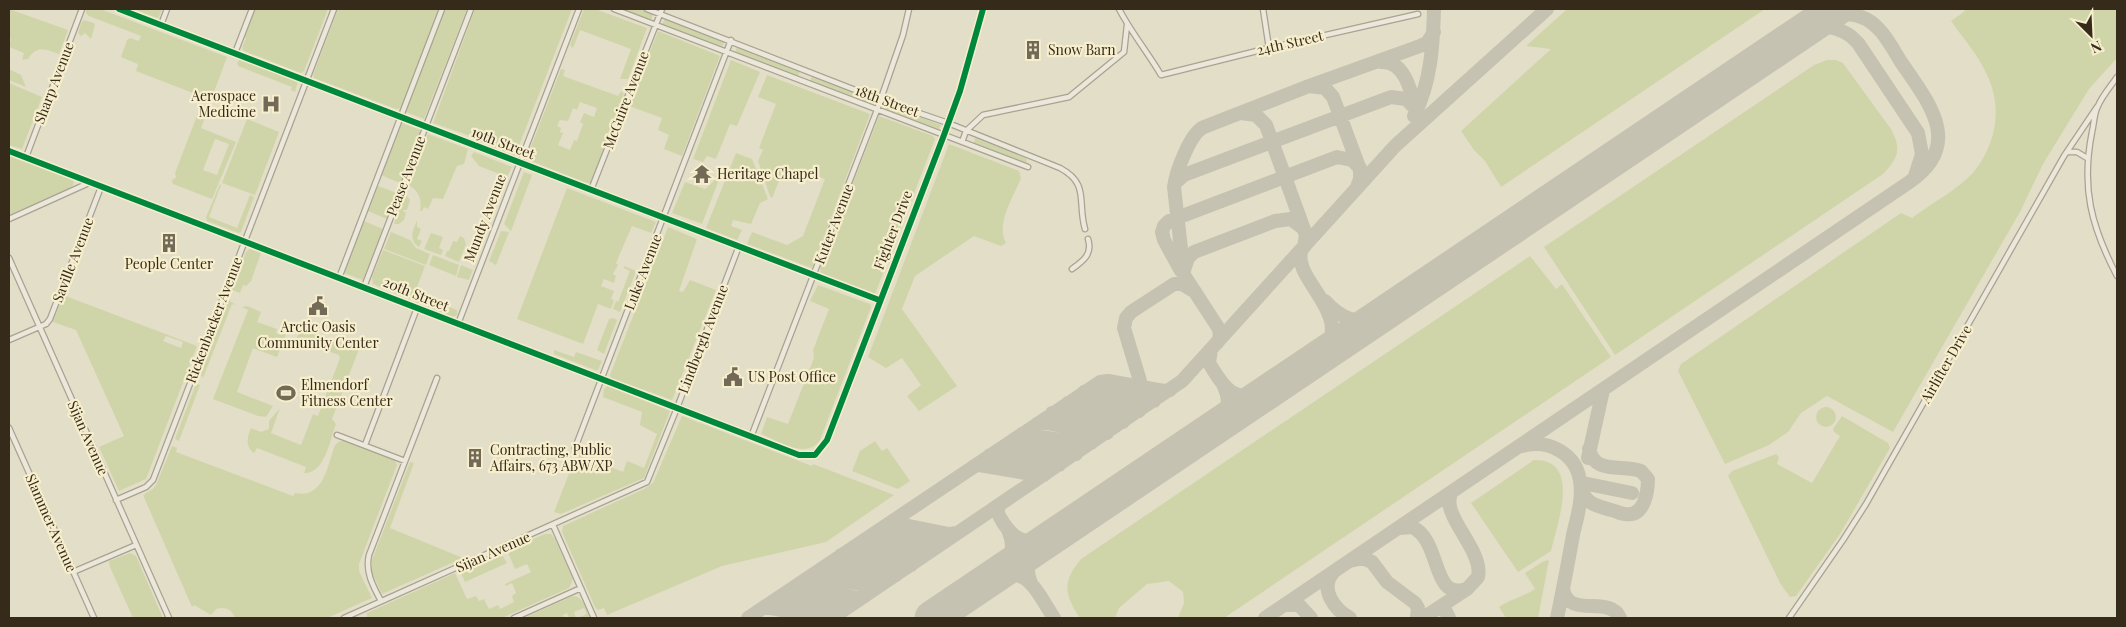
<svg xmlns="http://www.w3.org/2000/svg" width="2126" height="627" font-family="'Playfair Display',serif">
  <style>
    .green { fill: #d0d5a9; fill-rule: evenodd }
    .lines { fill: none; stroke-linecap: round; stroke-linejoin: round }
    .taxiway { stroke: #c6c2b2; stroke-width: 14 }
    .runway { stroke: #c6c2b2; stroke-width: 35 }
    .minor-casing { stroke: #a8a292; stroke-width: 7 }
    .minor { stroke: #ebe7da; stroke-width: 4.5 }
    .cycleway-casing { stroke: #f6eecc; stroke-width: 9 }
    .cycleway { stroke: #00873e; stroke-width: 6 }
    .labels { text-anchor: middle; stroke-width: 4.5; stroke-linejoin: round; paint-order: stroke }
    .street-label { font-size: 14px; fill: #362a1a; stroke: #f6eecc }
    .poi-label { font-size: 14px; fill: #362a1a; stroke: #f6eecc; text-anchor: start }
  </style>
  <rect width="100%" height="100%" fill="#e3dec8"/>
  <path class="green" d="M9,9L68,30L59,54C46,49 37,45 28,59L22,60L24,53L9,47L11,39L9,38Z
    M86,9H100L227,57L211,100L136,71L138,64L121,57L127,40L130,38L139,41L141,36L89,16L86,13Z
    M134,9H162L159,17L157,18Z
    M255,9H328L304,71L301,73L244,51L242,48L246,38L244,37Z
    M338,9H439L402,108L396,109L314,78L313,75Z
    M445,9H467L424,119L406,112V109Z
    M475,9H572L515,156L476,140V138L433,123Z
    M584,9H595L647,28L628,79H620L631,49L580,30L573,48L570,45Z
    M621,9H640L653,14L651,20Z
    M1567,9H1765L1501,187L1485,161L1474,150L1461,131L1551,49L1526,46Z
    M1964,9H2117V58L2089,89L2043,164L2020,212L1893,432L1827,396L1801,413L1788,432L1769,445L1725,464L1678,371L1681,364L1901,213L1912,218C1929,205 1965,185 1976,169C1997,141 2002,106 1987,75C1979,56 1963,38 1951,21L1965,11Z
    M665,18L725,41L722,47L662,24Z
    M84,20L94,23L95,25L91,39L85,33L81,36L78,33L81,23Z
    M658,31L720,56L682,156L664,149L669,135L658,130L662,118L629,106Z
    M737,47L800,71L798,77L735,53Z
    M240,59L298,81L295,92L291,90L292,87L238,66L237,63Z
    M731,60L760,72L737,126L730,124L716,159L707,156L703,162L693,159Z
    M1827,60H1836L1843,63L1891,129C1902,150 1898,158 1883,174L1615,355L1544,247L1814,65Z
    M9,69L21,75L26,87L9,80Z
    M561,69L565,70L563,76L618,96L621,91L624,94L591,183H587L531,161L527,157ZM580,102L597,108L594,117L584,113L580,122L583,124L577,141L574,140L570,150L558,145L563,133L560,132L561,128L557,126L560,120L568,121L573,108L577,110Z
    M767,75L870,114L812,268L747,244L752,232L787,245L803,236L825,179L800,171L798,174L784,169L772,198L770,196L758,161L763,150L759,148L776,104L758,97Z
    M812,76L875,100L873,106L810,82Z
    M9,83L42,97L22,149L9,145Z
    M887,104L936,123L941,125L938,131L884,110Z
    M200,108H205L207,112L201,128L236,142L212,199L173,184L172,182L173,178V179L176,178L175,173ZM215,139L229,144L217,175L203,170Z
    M879,116L933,136L935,139L875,294L821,273L820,268Z
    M247,119L279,132L255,195L222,183Z
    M402,123L420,130V132L400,183L381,175Z
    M428,134L468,149L464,164L457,166L443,199L433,198L428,209L424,207L422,211H420C422,200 419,190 408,185Z
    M975,138L1026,158L1027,162L1023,164L973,145Z
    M949,144L1019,171L1021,178C1014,196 995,224 1006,243L1001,246L974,236L915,276L902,309L957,386L919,411L907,396L921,385L902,358L886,368L868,357Z
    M474,152L512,167L507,177L479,166L471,156Z
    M736,153L752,159L768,199L760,203L751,224L733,220L731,226L742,230L737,240L706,228Z
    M9,154L71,178L74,182L72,187L9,215Z
    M720,168L723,169L702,224L672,213L685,182L705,189L713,182Z
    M524,172L532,175L511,231L504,224Z
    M220,184L221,185L209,217L237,228L250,195L254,197L241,232L239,233L207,221L206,217Z
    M378,186L397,193L387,219L368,211Z
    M567,188L656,222L651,233L632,226L616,263L618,265L613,274L616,276L614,283L604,279L601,286L614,291L611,299L614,300L611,309L598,304L583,344L517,319Z
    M405,194L410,200L407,210H402L406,213L404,220L399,224H394Z
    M417,220V227L421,229L417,239L422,241L419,247C408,240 413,230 417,220Z
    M364,221L383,229L363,280L344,273Z
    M668,227L697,239L679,291L683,292L690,280L716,290L672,400L611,378L610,375Z
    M487,230L478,253L475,244L481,233Z
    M501,231L509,232L496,265L489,261Z
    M391,232L410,240L416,248L430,254L426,265L384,249Z
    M431,233L443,237L439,248L443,250L441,255L424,249Z
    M460,236L464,238L466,244L459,262L445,256L447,251H449L453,241L457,242Z
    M250,249L261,253L251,281L246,286L243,285L240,293L232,290L246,252Z
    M383,250L425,266L412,300L373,284L372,277Z
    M433,255L459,265L456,276L429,265Z
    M1530,256L1556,289L1562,284L1611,357L1224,618H1178L1184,603L1183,592L1169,581L1147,584L1119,608L1115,618H1080C1064,594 1062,582 1081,559Z
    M461,265L473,270L469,280L457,277Z
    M624,266L636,271L620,312L613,309L616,301L618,302L630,271L624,268Z
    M818,285L870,304L871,307L820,440C806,460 779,441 761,434L767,417L788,424L814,358L813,350L829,309L810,301Z
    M63,295L197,346L146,479L119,491L99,447L124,436L76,330L53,322ZM166,336L183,342L181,348L163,341Z
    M417,295L457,310V315L453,317L414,301Z
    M227,299L236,305L232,304L203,378L199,373Z
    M247,306L261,312L257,322L277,329L276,333L282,335L283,332L286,334L277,357L253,348L237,392L273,406L266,417L258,416L213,399L248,310L242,307Z
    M613,318L617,320L604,354L597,350L609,319Z
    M301,328L359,349L332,419L336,424C330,439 325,474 304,473L306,467L257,448L254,453C245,446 247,438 251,428L261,432L269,429V421L280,408L271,433L301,445L313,414L318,416L340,358L339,355L296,339Z
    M554,350L574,357L576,352L602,361L598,370H595L554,354Z
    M196,384L200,385L179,441L175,439Z
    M607,386L670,411L644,478L561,514L554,512L579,448L583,449L581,455L623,472L627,461L644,468L657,434L640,425L642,412L603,397L604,389Z
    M1816 417a10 10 0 1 1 20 0a10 10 0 1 1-20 0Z
    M682,416L812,466L813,464L894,495L826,542L722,566L607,615L604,608L598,610L595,607L562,532L563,526L644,489L653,483Z
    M1842,416L1888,443L1890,448L1840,534L1796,596L1790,597L1780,583L1728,476L1732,471L1776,454L1779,457L1777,464L1812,483L1840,436L1834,432L1833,429Z
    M340,441H345L395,460L397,465L359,564V571L372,598L327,618H235C232,609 225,606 216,609L211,615L194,605L192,607L143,495L153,489L156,485L172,446L177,448L176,452L293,496L295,493C324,499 327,466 335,445Z
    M875,441L882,451L887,448L910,481L898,489L852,471L860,451Z
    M1534,460C1582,459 1557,524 1551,551L1518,572L1471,503Z
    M410,462L414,463L390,528L463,558L382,594L372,573V560Z
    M545,534H551L555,539L573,579L569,588L502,618H367V613L455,573L467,599L476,596L479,601L484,599L489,609L498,605L500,609L514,602L512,596L516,593L512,583L506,586L505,584L531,572L527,564L515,569L507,550Z
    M130,553L136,556L163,618H133L110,567L109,561Z
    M501,553L507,563L465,582L460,571Z
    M1549,560L1538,618H1506L1499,607C1511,599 1523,597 1535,589L1525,573L1544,561Z
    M573,596C584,597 586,609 590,618H577L587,614L584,608L574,612L576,618H569L567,613L563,615L564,618H524Z"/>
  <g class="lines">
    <path class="taxiway" d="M1804,30C1824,24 1844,27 1858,43L1918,133L1922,154L1915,176
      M1381,62C1404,60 1411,90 1415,108
      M1309,86L1325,88L1333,97L1359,167
      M1241,113L1256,115L1266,125L1306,235L1304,247
      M1414,116C1431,82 1433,46 1434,9
      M1175,183L1184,175L1391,97L1406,99L1415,108
      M1302,249C1289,279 1359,315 1320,357
      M1184,270L1188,258L1194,252L1275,221L1291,219L1304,229
      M1181,271L1164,240L1162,232L1164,226L1169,221L1337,157L1352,160L1360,168V179L1357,187
      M1325,301C1341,319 1357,325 1380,316
      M1217,343L1220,337L1219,329L1184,275L1174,187C1176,172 1190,133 1204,127L1309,86L1420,46L1427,43L1434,32
      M1211,350L1209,363C1225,390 1235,404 1268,392
      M1084,392L1090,391L1149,402L1154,401
      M1144,394L1124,328L1126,318L1131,312L1174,284H1182L1192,290
      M1068,403L1076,402L1133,413L1139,411
      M1052,413H1061L1116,423L1123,422
      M1037,424L1047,423L1100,434L1107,433
      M1220,424C1230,410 1230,399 1223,384
      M1022,434L1086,444L1091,443
      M1006,445L1011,444L1070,455L1076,454
      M1522,446C1548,439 1576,453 1580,481C1583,499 1577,517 1573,535C1568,563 1563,590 1557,618
      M990,455L995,454L1054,466L1059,465
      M1588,458L1603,390
      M974,466L979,465L1037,475H1044
      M1583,483L1632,493
      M1582,489C1585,504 1598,506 1611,510C1616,511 1621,514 1626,514C1644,517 1648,492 1648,479L1641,471C1623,464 1594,475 1589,449
      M1000,505L997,510C998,515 1001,519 1004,524C1018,545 1031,543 1053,537
      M888,524L894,523L949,534L957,533
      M1399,528L1412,527C1442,540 1431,601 1466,589
      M872,535L879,534L934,544H941
      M857,545L863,544L921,555L926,554
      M841,555H847L911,565
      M1350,561L1363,558L1372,562L1387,582L1415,603L1418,608L1417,618
      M825,567L831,565L890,576L896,575
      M1333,573C1319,589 1335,610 1350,618
      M995,576C1010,561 1017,550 1008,530
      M809,577L816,576L872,586L880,585
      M989,579C1027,562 1036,591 1054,618
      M1031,583C1024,567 1030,558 1040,545
      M794,588L800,586L857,598L865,596
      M1563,588C1567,620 1610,594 1620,618
      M778,598L784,597L843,608L849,606
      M1446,603L1444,608L1449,618
      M1284,605H1299L1311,618
      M763,608H771L825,618
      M748,618L1100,382L1108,381L1164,391L1170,390
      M832,618L1182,381L1395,146L1547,9
      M1265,618L1908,183C1965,145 1929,103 1901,62C1891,46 1880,23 1861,17C1845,11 1831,16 1816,22
      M1423,618L1467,589L1478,577C1484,549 1438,514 1452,492"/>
    <path class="runway" d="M932,618L1836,9"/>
    <g class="minor-casing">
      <path id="minor" d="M119,9L879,300
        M614,9L1028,167
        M647,9L881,100L948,123L1060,168C1090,184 1077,202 1085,229
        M1119,9C1131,32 1148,53 1161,75L1269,48L1418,14
        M1263,9L1269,48
        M161,25L167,9
        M235,53L252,9
        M2117,77C2111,86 2102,96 2098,106C2094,113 2094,124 2092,132C2081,188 2091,226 2117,276
        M962,142L966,131L983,115L1069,97L1124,52L1127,25
        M9,151L799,455H815L827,440L944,135L960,91L983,9
        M2067,152H2077L2087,158
        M26,157L82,9
        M591,190L662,9
        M9,219L91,182
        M9,258L169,618
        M1072,269C1083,261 1093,254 1088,239
        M339,278L442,9
        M364,287L471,9
        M458,324L579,9
        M9,340L46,324L50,319L101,187
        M9,428L94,618
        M337,435L405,461
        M751,437L877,110L903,35L909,9
        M365,445L417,308
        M575,448L731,40
        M116,500L146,487L153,480L334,9
        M553,525L594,618
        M73,572L136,545
        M381,601C373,586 365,572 369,555L437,378
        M344,618L647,482L677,408L739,246
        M514,618L581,588
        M1789,618L1843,540L1866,504L2064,156L2097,107"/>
    </g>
    <use href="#minor" class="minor"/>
    <g class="cycleway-casing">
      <path id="cycleway" d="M119,9L879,300
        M9,151L799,455H815L827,440L944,135L960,91L983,9"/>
    </g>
    <use href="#cycleway" class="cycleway"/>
  </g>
  <defs>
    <g id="building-bare" transform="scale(1.5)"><path d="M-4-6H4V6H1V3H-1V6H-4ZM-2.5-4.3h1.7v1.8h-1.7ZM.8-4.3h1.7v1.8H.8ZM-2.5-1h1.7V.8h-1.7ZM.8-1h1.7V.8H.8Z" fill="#736957" stroke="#f6eecc" stroke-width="2.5" paint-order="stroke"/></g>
    <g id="hospital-bare" transform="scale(1.5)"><path d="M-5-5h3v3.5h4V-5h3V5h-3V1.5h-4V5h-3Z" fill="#736957" stroke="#f6eecc" stroke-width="2.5" paint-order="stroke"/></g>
    <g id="temple-bare" transform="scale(1.5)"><path d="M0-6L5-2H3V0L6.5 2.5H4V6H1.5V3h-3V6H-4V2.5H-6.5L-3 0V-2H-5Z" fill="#736957" stroke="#f6eecc" stroke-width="2.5" paint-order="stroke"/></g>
    <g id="civic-bare" transform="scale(1.5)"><path d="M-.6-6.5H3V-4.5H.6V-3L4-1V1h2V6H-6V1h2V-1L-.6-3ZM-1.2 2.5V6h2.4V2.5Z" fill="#736957" stroke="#f6eecc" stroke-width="2.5" paint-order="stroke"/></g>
    <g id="stadium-bare" transform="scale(1.5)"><path d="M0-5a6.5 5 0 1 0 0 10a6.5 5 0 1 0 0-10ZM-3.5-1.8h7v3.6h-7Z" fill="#736957" stroke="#f6eecc" stroke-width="2.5" paint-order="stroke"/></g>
  </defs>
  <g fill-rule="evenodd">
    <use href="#building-bare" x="1033" y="50"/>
    <use href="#hospital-bare" x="271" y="104"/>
    <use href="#temple-bare" x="702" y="174"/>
    <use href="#building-bare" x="169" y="243"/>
    <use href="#civic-bare" x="318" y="306"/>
    <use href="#civic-bare" x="733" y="377"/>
    <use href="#stadium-bare" x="286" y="393"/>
    <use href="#building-bare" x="475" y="458"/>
  </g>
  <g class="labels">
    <g class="street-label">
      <text transform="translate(1290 43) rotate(-13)" y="5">24th Street</text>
      <text transform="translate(54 83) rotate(-69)" y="5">Sharp Avenue</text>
      <text transform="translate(626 100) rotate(-69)" y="5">McGuire Avenue</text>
      <text transform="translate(887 101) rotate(20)" y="5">18th Street</text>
      <text transform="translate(503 143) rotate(21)" y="5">19th Street</text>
      <text transform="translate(406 176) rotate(-69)" y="5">Pease Avenue</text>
      <text transform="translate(485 218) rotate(-69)" y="5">Mundy Avenue</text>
      <text transform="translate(834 224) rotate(-69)" y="5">Kuter Avenue</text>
      <text transform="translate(893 230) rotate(-69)" y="5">Fighter Drive</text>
      <text transform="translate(73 260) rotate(-69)" y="5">Saville Avenue</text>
      <text transform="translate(643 272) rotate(-69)" y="5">Luke Avenue</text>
      <text transform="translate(416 294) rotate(22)" y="5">20th Street</text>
      <text transform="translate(214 320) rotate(-69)" y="5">Rickenbacker Avenue</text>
      <text transform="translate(703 339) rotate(-69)" y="5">Lindbergh Avenue</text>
      <text transform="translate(1946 364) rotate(-60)" y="5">Airlifter Drive</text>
      <text transform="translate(88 438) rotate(66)" y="5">Sijan Avenue</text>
      <text transform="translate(51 523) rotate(66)" y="5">Slammer Avenue</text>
      <text transform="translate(493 552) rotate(-24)" y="5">Sijan Avenue</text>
    </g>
    <g class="poi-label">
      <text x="1048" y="55">Snow Barn</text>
      <text x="256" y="101" text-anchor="end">Aerospace<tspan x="256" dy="16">Medicine</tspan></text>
      <text x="717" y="179">Heritage Chapel</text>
      <text x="169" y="269" text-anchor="middle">People Center</text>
      <text x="318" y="332" text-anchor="middle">Arctic Oasis<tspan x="318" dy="16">Community Center</tspan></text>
      <text x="748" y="382">US Post Office</text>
      <text x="301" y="390">Elmendorf<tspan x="301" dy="16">Fitness Center</tspan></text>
      <text x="490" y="455">Contracting, Public<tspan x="490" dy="16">Affairs, 673 ABW/XP</tspan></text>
    </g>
  </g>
  <rect width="2126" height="627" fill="none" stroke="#362a1a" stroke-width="20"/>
  <g transform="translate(2091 35) rotate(156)" stroke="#f6eecc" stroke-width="4" paint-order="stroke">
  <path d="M0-4L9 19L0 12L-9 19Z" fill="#362a1a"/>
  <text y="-8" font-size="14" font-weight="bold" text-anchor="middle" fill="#362a1a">N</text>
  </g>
</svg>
